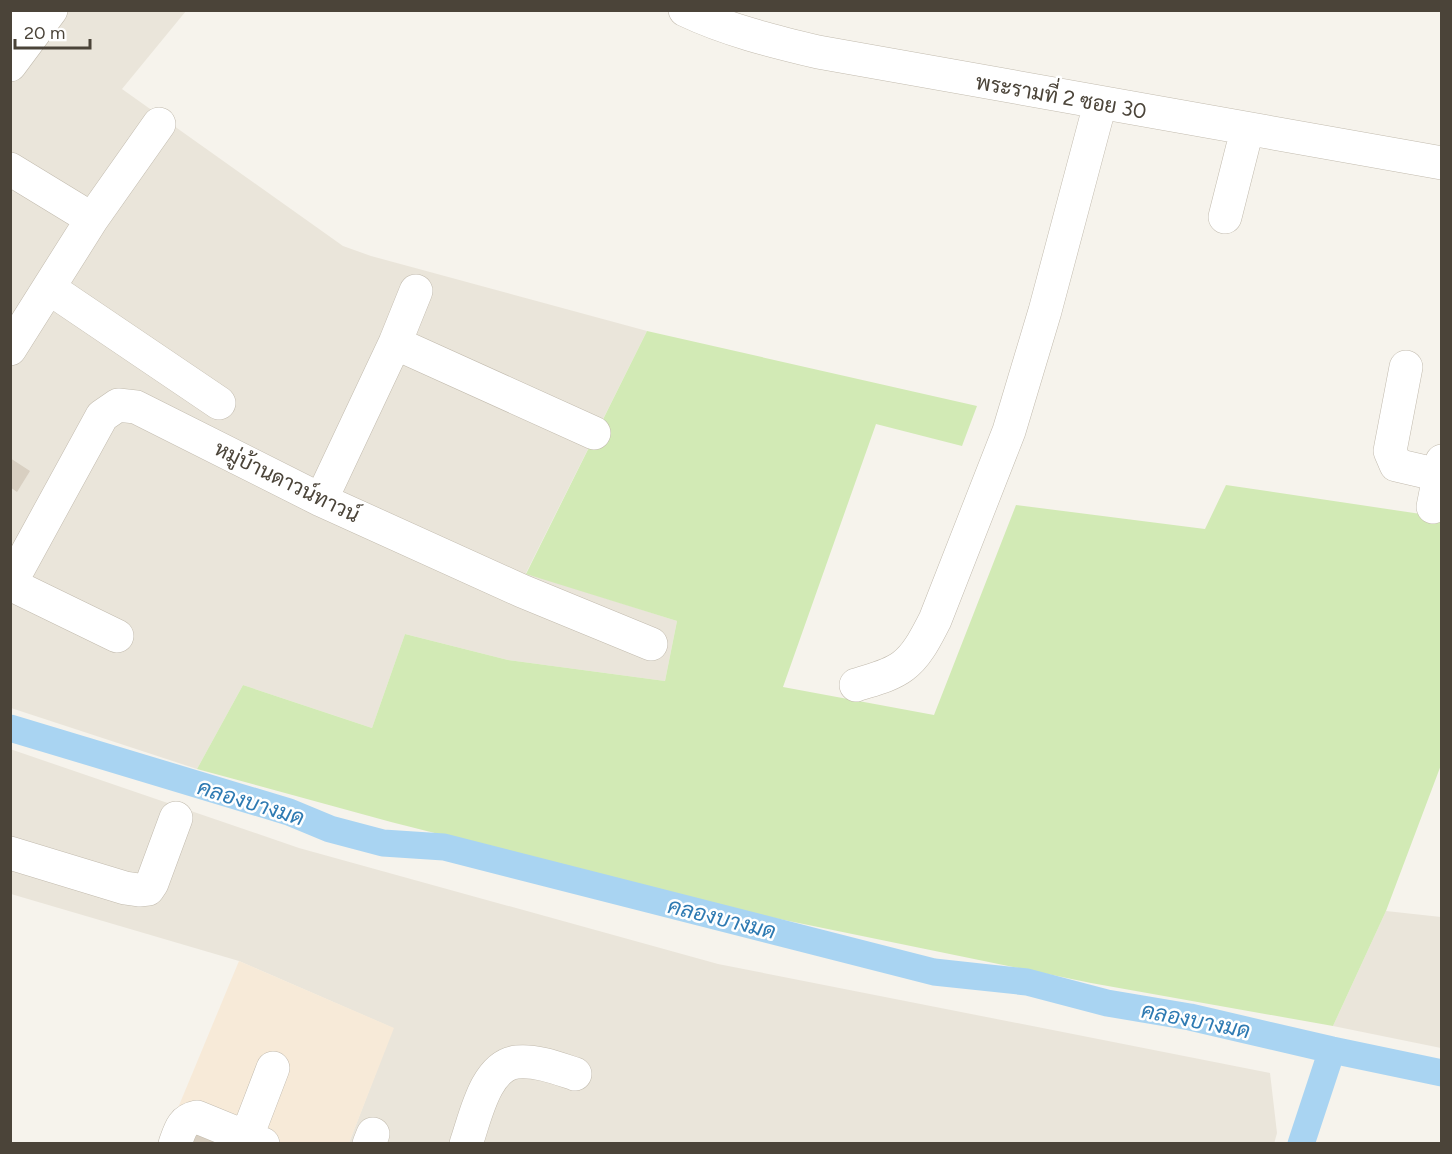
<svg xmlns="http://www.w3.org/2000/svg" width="1452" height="1154" font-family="Figtree,Sarabun,sans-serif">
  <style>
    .residential { fill: #eae5da }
    .commercial { fill: #f7ead8 }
    .green { fill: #d2eab5 }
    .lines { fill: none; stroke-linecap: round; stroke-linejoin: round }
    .canal { stroke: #a9d4f2; stroke-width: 27 }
    .building { fill: #d8cfc1 }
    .minor-casing { stroke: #c2bbae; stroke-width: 34 }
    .minor { stroke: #fff; stroke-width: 33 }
    .labels { text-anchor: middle; stroke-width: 5; stroke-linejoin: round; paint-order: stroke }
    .street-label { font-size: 21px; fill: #4b4439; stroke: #fff }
    .water-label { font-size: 22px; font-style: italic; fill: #2e7ab2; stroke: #fff }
  </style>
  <rect width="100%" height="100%" fill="#f6f3ec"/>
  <path class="residential" d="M11,11H186L122,89L343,246L371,256L647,331L526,573L677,621L665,681L508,660L405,634L372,728L243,685L197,769L11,708Z
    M10,749L299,848L718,964L1270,1073L1277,1133L1274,1144L349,1143L393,1028L239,961L11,894Z
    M1386,911L1441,917V1048L1333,1026Z"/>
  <path class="commercial" d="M239,961L394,1028L349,1143L163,1144Z"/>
  <path class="green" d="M647,331L977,406L962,446L876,424L783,687L934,715L1016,505L1205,529L1226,485L1441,517V765L1386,911L1333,1026L1091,983L760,915L391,822L197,769L243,685L372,728L405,634L508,660L665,681L677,621L526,574Z"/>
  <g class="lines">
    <path class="canal" d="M10,728L289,812L330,829L383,843L444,847L934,972L1027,982L1107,1003L1190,1017L1332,1050L1442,1073
      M1301,1144L1332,1050"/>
  </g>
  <path class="building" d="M10,458L30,471L17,492L10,487Z
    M192,1121L251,1144H184Z"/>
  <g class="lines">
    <g class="minor-casing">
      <path id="minor" d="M685,10C727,30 772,41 818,52L1442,163
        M10,22L19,10
        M10,65L51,10
        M10,169L92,219
        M1225,217L1247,130
        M49,288L219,403
        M395,343L594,433
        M10,349L92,219L159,124
        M1406,367L1390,451L1396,465L1439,475
        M321,500L395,343L416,291
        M1433,507L1442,461
        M10,584L102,416L118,405L136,407L321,500L522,591L651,644
        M10,584L117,636
        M856,685C871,680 890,676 903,666C918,655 927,635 935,620L1009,431L1045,311L1100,104
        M10,853L125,888L139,890L148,889L152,883L176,818
        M247,1136L273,1068
        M175,1144C180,1130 182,1120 197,1117L263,1144
        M369,1144L373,1134
        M466,1144C475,1119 485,1065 517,1062C536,1060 557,1068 575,1074"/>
    </g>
    <use href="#minor" class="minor"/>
  </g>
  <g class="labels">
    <g class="street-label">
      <text transform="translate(1061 97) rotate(10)" y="7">พระรามที่ 2 ซอย 30</text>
      <text transform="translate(287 482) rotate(26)" y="7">หมู่บ้านดาวน์ทาวน์</text>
    </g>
    <g class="water-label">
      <text transform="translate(251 802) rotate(17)" y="8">คลองบางมด</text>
      <text transform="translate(722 918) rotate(14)" y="8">คลองบางมด</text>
      <text transform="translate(1196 1020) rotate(11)" y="8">คลองบางมด</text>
    </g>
  </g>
  <rect width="1452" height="1154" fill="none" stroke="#4b4439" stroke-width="24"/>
  <path d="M15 39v9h75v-9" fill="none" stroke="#4b4439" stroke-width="3"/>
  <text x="24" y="39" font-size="18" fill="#4b4439" stroke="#ffffff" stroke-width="4.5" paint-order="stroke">20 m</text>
</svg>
